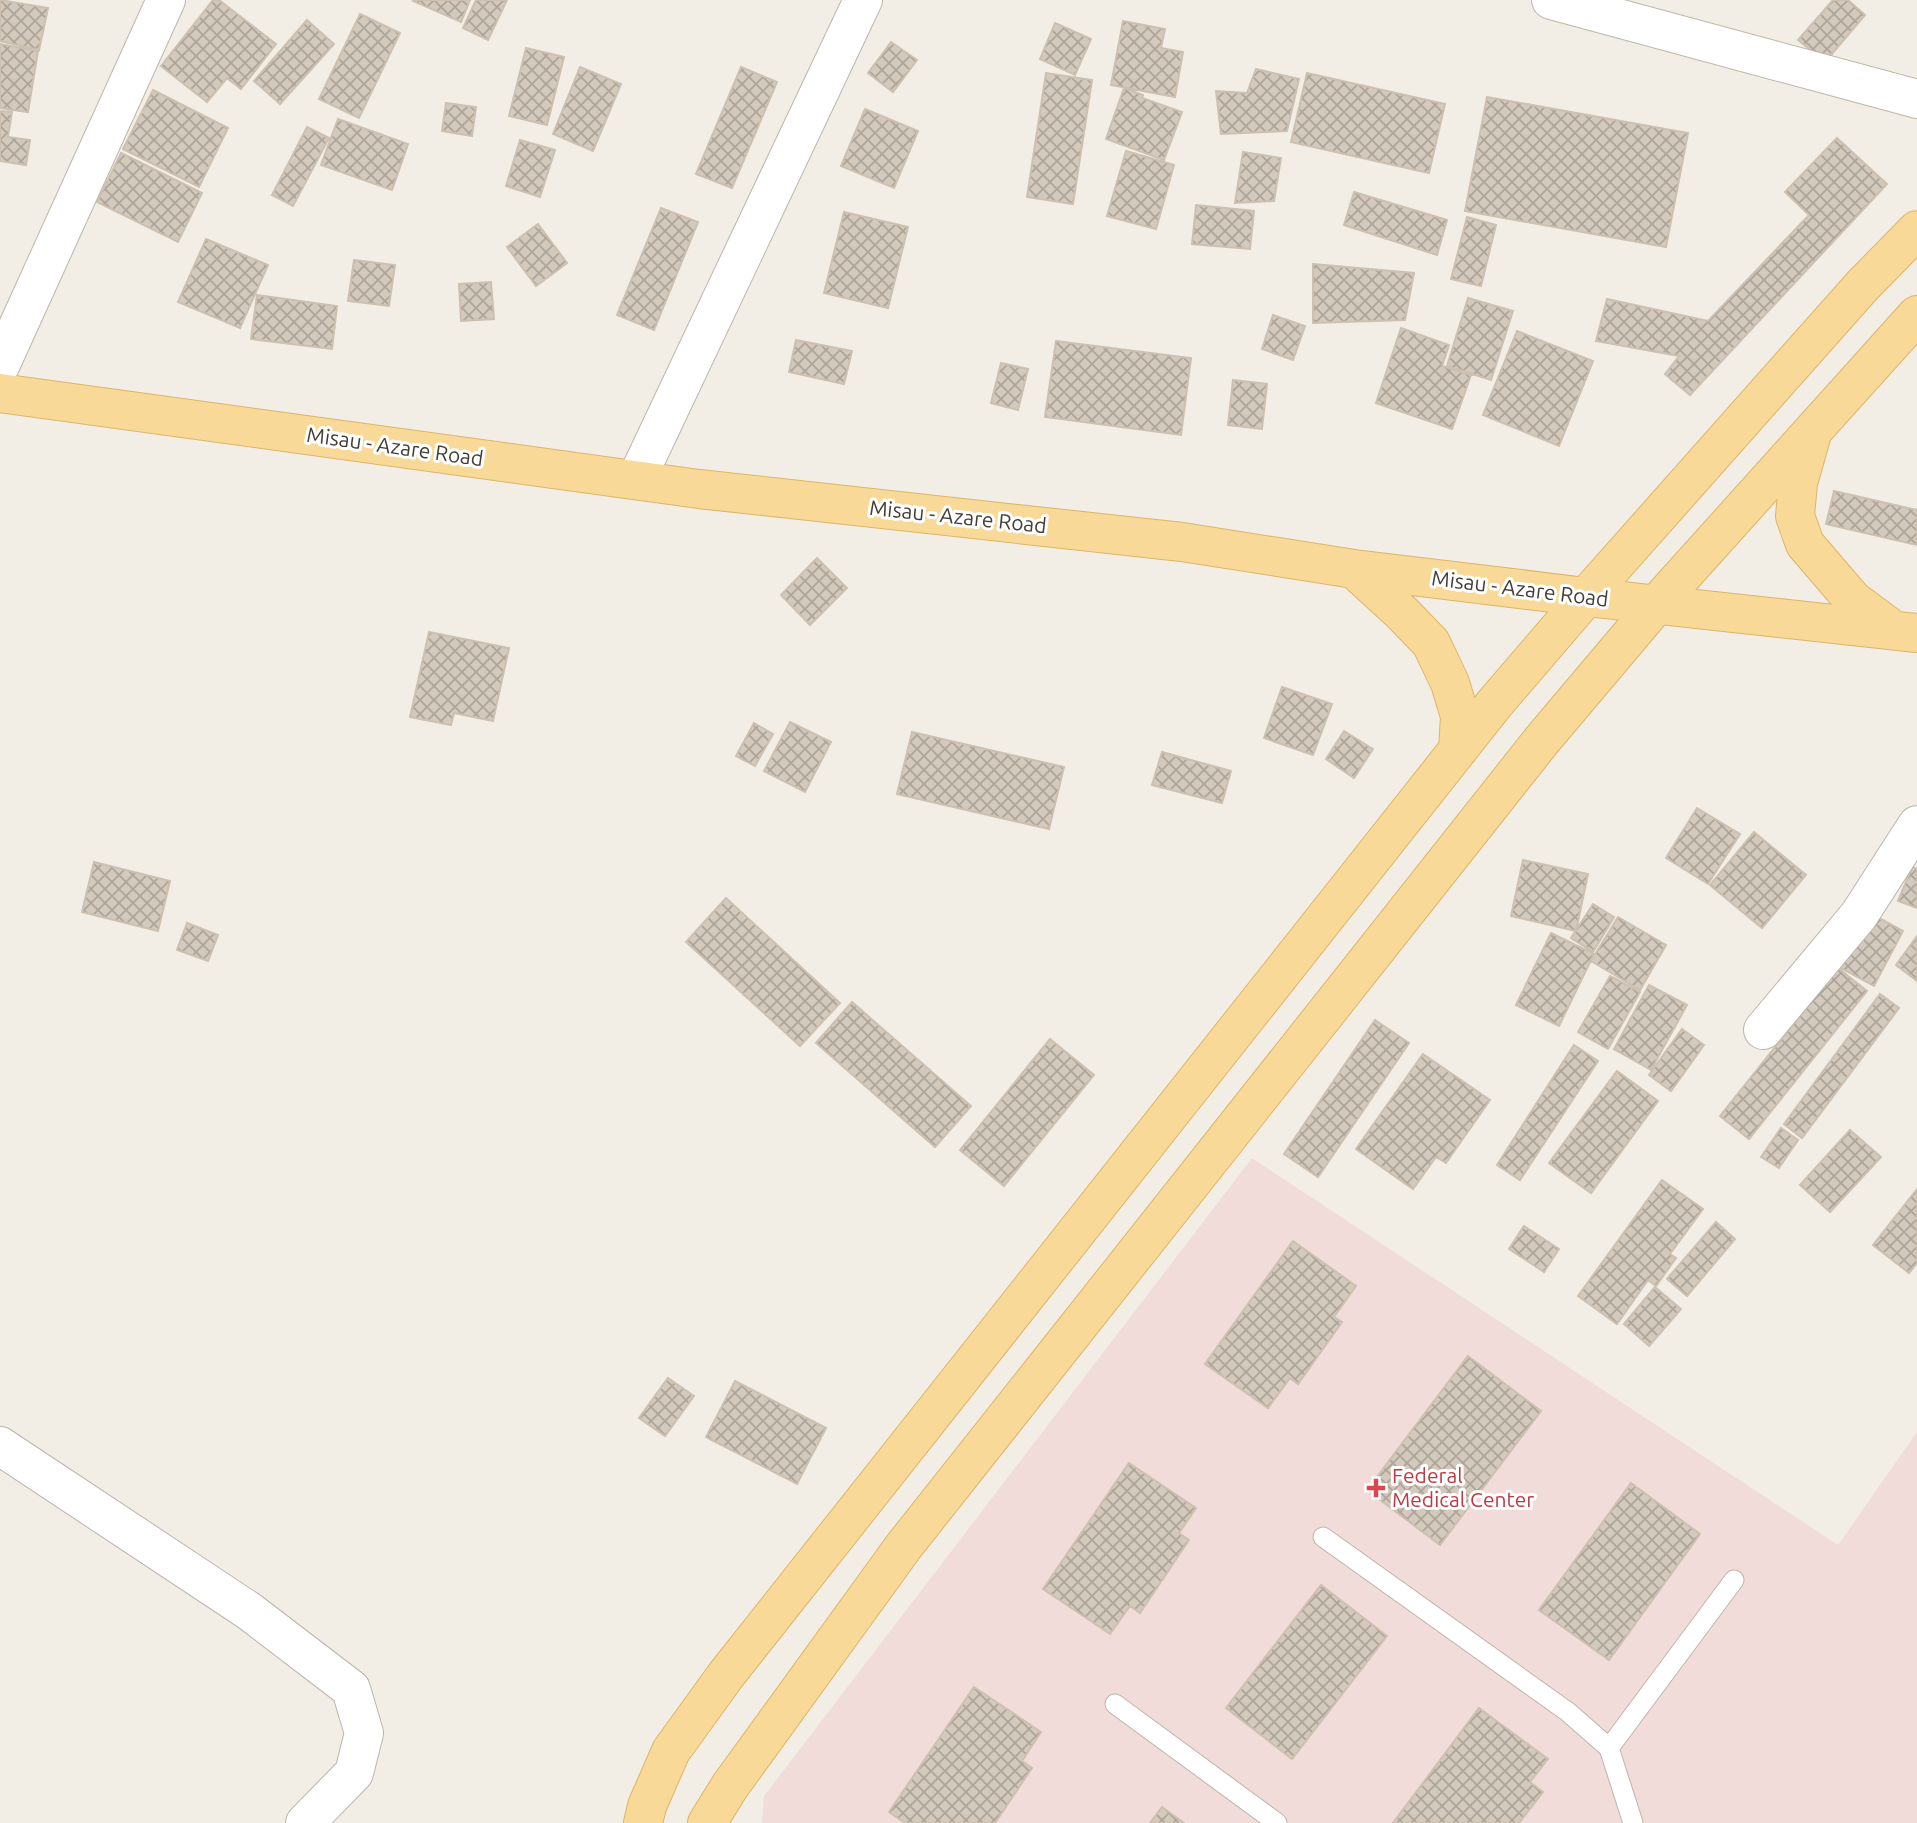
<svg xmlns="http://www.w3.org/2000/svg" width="1917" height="1823" font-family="Ubuntu,sans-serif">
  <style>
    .medical { fill: #f2dcda }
    .building { fill: url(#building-cross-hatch); stroke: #cdc0b0; stroke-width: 2 }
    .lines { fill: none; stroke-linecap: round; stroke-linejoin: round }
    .lane-casing { stroke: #bdb5a9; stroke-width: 21 }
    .street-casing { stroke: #bdb5a9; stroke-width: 40 }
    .primary-casing { stroke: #ddb569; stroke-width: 40 }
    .lane { stroke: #fff; stroke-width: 19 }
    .street { stroke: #fff; stroke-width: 38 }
    .primary { stroke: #f9d998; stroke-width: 38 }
    .health-dot { fill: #e0444e; stroke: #fff; stroke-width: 2.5 }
    .labels { text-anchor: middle; stroke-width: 6; stroke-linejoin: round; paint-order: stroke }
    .street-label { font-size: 21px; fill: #443e36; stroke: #fff }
    .health-label { font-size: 21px; fill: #be3a42; stroke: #fff; text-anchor: start }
  </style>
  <defs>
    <pattern id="building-cross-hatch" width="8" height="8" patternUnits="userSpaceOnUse" patternTransform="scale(1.75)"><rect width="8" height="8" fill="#d3c9bc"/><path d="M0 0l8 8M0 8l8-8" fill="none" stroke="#ada59a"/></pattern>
  </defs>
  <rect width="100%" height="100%" fill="#f2eee6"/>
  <path class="medical" d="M1252,1158L1838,1545L1917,1432V1823H762L764,1796Z"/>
  <path class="building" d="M0,0L48,8L39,50L0,41Z
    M213,0H219L276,44L241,89L227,78L207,102L161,66Z
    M414,0H470L461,22L413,1Z
    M476,0H507L488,40L463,28Z
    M1833,0H1848L1865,15L1825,62L1798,40Z
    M360,14L400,33L359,118L319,99Z
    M307,20L334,44L280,104L254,81Z
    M1123,21L1165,29L1161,48L1183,52L1175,97L1111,85Z
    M1055,23L1091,39L1075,75L1040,59Z
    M891,42L917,60L893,92L868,73Z
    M0,44L38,51L28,112L0,108Z
    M526,48L564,57L547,125L509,116Z
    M580,67L621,84L593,151L553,134Z
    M741,67L777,82L732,188L696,174Z
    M1256,69L1299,79L1287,131L1221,134L1216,91L1247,93Z
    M1046,73L1092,80L1073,204L1027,197Z
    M1307,73L1445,104L1429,173L1291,142Z
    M1124,88L1143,95L1142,98L1182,112L1164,160L1106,139Z
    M153,90L228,128L199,187L123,149Z
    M1487,97L1688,133L1666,247L1465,211Z
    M446,103L476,107L472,136L442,131Z
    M865,109L918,131L894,188L841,166Z
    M0,111L12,112L8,137L30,140L26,165L0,161Z
    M338,119L408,144L392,190L321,165Z
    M307,127L329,138L293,206L272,195Z
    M1837,138L1887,184L1690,395L1665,374L1679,356L1596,341L1607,299L1708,321L1809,215L1785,192Z
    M520,140L555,150L540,197L506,186Z
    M1126,151L1174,165L1156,229L1107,216Z
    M1243,152L1281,158L1274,201L1235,203Z
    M121,153L202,193L178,242L97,202Z
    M1354,192L1447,220L1437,255L1344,225Z
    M1196,205L1254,211L1250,249L1192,244Z
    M661,208L698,222L654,330L617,315Z
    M844,212L908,227L888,308L824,293Z
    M1467,217L1496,225L1481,286L1451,279Z
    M538,224L567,263L536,286L507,247Z
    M206,239L268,265L240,328L178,302Z
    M354,260L395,265L389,306L348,301Z
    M1313,264L1414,273L1405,320L1313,323Z
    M491,282L494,319L461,321L459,284Z
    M257,295L337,306L332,349L251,339Z
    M1468,298L1513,311L1491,380L1447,366Z
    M1273,315L1305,326L1293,360L1262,349Z
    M1401,328L1449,345L1442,366L1471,375L1452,429L1376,403Z
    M1517,331L1593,361L1559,446L1483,415Z
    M796,340L852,351L844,384L789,372Z
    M1056,341L1191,358L1181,435L1045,417Z
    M1001,363L1028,369L1018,410L991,403Z
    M1233,380L1267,384L1262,429L1228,425Z
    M1834,491L1917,510V545L1826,524Z
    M817,558L847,588L810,625L781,595Z
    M429,632L509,648L493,721L454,713L451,725L410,717Z
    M1282,687L1332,704L1313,755L1264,738Z
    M790,722L831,742L805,792L764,771Z
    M754,723L773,734L755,766L736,756Z
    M1344,731L1373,749L1354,778L1326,759Z
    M912,732L1064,767L1049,829L897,794Z
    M1162,752L1231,771L1222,803L1152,785Z
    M1697,808L1740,834L1708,884L1666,858Z
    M1754,832L1806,875L1762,928L1710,885Z
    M1523,860L1588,874L1576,931L1511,916Z
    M94,862L170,881L158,931L82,912Z
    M1912,867L1917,869V908L1898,901Z
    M726,898L840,1003L800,1046L686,942Z
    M1593,904L1614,917L1593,952L1571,938Z
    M1868,912L1903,931L1874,986L1839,967Z
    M1618,917L1666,945L1640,990L1591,961Z
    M187,923L218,935L208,961L177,950Z
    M1551,933L1594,954L1559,1026L1516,1005Z
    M1917,936V981L1896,965Z
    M1838,968L1867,991L1749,1139L1720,1116Z
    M1610,976L1640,992L1608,1049L1578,1032Z
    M1649,985L1687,1005L1651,1070L1614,1049Z
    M1880,994L1899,1008L1802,1138L1784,1124Z
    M852,1002L971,1106L935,1147L816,1043Z
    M1375,1020L1409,1043L1318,1177L1284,1154Z
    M1682,1029L1704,1045L1671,1091L1649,1075Z
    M1050,1039L1094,1075L1004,1186L960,1150Z
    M1574,1045L1598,1061L1520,1180L1497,1165Z
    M1423,1054L1490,1100L1446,1163L1436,1157L1413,1189L1356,1149Z
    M1617,1071L1658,1101L1591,1193L1549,1163Z
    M1781,1128L1798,1140L1779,1168L1761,1157Z
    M1850,1130L1881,1157L1830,1212L1800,1185Z
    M1662,1180L1703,1209L1670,1254L1676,1258L1656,1286L1648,1280L1617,1324L1578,1296Z
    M1917,1189V1263L1909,1273L1873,1245Z
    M1716,1222L1735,1239L1687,1296L1667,1279Z
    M1524,1226L1559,1249L1544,1272L1509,1249Z
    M1293,1241L1356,1286L1334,1317L1342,1322L1298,1384L1290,1378L1268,1408L1205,1364Z
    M1655,1287L1681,1309L1649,1346L1624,1324Z
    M1468,1356L1541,1411L1440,1545L1367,1490Z
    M668,1378L694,1396L665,1436L639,1418Z
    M735,1381L826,1428L797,1484L706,1437Z
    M1129,1463L1196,1508L1179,1533L1189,1540L1140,1613L1130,1606L1110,1634L1043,1589Z
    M1631,1483L1700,1534L1609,1660L1539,1610Z
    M1321,1585L1387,1636L1292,1759L1226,1708Z
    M974,1687L1041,1732L1022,1761L1032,1768L995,1823H905L889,1812Z
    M1479,1708L1548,1759L1530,1782L1543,1792L1519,1823H1393Z
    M1162,1807L1184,1823H1150Z"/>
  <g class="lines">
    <g class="lane-casing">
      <path id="lane" d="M1323,1537L1568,1712L1609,1748L1633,1823
        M1115,1704L1277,1823
        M1609,1748L1734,1580"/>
    </g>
    <g class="street-casing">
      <path id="street" d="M1551,0L1917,99
        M0,366L166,0
        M636,480L863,0
        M1763,1030L1859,915L1917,825
        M0,1446L249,1611L351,1689L364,1733L354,1773L305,1823"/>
    </g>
    <g class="primary-casing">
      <path id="primary" d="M0,393L699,489L1182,542L1354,569L1586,597L1917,633
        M1811,437L1798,483L1795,516L1805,544L1853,600L1892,629
        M1354,569L1402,613L1431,643L1450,683L1460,716L1458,750
        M643,1823L647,1806L671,1751L726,1675L1495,703L1586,597L1863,285L1917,230
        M707,1823L730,1786L904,1546L1542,740L1656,605L1917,315"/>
    </g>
    <use href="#lane" class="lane"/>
    <use href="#street" class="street"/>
    <use href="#primary" class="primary"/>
  </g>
  <path class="health-dot" d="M1372.5 1477.5h7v7h7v7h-7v7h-7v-7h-7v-7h7z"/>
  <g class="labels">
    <g class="street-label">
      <text transform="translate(395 447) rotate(8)" y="7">Misau - Azare Road</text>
      <text transform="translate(958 517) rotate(6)" y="7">Misau - Azare Road</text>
      <text transform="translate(1520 589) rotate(7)" y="7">Misau - Azare Road</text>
    </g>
    <g class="health-label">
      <text x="1392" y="1483">Federal<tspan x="1392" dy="24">Medical Center</tspan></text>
    </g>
  </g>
</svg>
